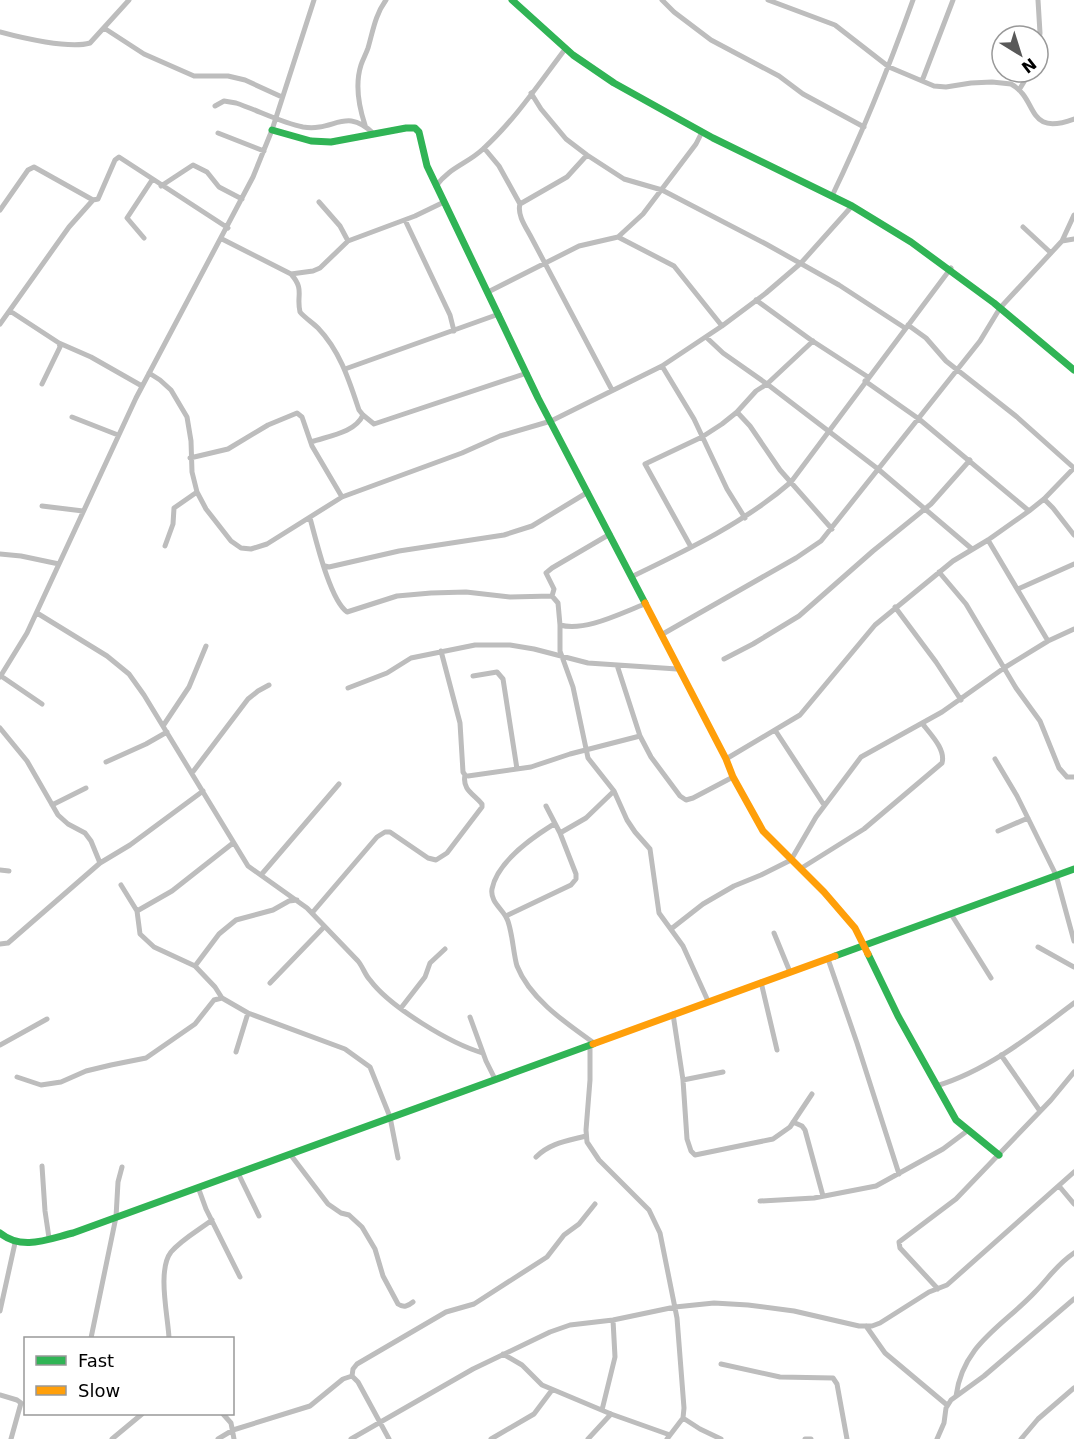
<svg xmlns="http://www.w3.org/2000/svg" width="1074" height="1439" font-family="'DejaVu Sans',sans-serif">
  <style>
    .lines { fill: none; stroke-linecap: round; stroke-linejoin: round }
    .street { stroke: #bdbdbd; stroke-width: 5 }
    .fast { stroke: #30b455; stroke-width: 7 }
    .slow { stroke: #ff9f0a; stroke-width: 7 }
  </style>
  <rect width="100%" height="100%" fill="#fff"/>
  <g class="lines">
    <path class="street" d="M662,0L674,12L711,40L779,76L803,94L864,127
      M768,0L835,25L889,67L934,86L946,87L971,83L992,82L1011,84C1039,99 1025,137 1074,119
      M104,28L144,54L194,76H228L245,80L282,97
      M0,32C22,38 69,49 90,43L129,0
      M1038,46L1040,33L1038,0
      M922,81L953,0
      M1019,90L1030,72
      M531,93L541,109L566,139L587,155L624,179L662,190L766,244L839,285L905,328
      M215,106L224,101L236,103C257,110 282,123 303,127C335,132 345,106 374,134
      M365,125C359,107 355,84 361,65C363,59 366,54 368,48C373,31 375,15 386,0
      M218,133L264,151
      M484,148L499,166L520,204C517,214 525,226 530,235L612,390
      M161,186L193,165L207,172L219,187L242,199
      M436,186C450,167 467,164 483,149C515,120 540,82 566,48
      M832,196C863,132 889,67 913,0
      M319,202L340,226L348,241
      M520,204L567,177L587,155
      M0,210L28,170L34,167L93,200
      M405,220L450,315L454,331
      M1023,227L1051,253
      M618,237L674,266L722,326
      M144,238L127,218L152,180
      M222,239L291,274C305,290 296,295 300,312C305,318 312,322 318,328C340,351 349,380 359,410L363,415L374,424L527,373
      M1062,241L1074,239
      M291,274L313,271L320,268L348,241L415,216L444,202
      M488,292L579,246L618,237L643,214L696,144L702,132
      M756,300L811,340L868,377
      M10,311L59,343L60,347L42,384
      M0,324L69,227L93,200L98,199L115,160L119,157L228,228
      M908,325L926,338L946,361L1017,417L1074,468
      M706,337L723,353L767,384L878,469L972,549
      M59,343L91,357L142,386
      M662,366L694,419L727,489L745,518
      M345,369L499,314
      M149,373L160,380L171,390L187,417L191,441L192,472L197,492L206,509L231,541L241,548L251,549L267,544L342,497L462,453L500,436L551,421L662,366L722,326L766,293L801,263L852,206
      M865,381L919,419L1029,511
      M737,412L750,426L780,470L832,529
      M72,417L118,435
      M311,442C328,436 355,433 363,415
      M190,458L228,449L268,425L297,413L302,417L312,446L342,497
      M1044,499L1053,508L1074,535
      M42,506L83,511
      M310,518C316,540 330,600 347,612L397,596L431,593L466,592L510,597L552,596
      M610,534L552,568L546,573L554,589L552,596L558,603L560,625V651L573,687L588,758L614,791L627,820L635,832L650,849L659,913L683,946L708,1001
      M988,540L1048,641
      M165,546L173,524L174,508L197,492
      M691,547L645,464L702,437L722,424L737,412L756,391L767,384L813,341
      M0,554L21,556L59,564
      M325,566L329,567L399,551L504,535L532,526L588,492
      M939,572L966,604L1016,688L1040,721L1059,768L1067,777H1074
      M631,577C687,550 744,523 791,482L951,268
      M1018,589L1074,564
      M895,607L936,662L961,700
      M37,613L107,656L129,674L144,695L248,866L307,908L358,961C363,967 365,975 370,980C390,1007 451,1044 483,1053
      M560,625C585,632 621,613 645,604
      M661,635L796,558L821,541L980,341L1000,308L1062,241L1074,215
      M724,659L753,644L799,616L873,551L931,504L970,460
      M617,665L640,736L651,757L680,796L686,800L693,798L733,777
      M1,676L42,704
      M473,676L497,672L503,679L517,769
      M0,677L27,633L136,398L253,177L272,130L314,0
      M348,688L387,673L411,658L475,645H510L534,649L588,663L677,669
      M163,726L189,687L206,646
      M0,728L27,761L58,815L68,824L85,833L91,841L100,863
      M775,730L824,805
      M726,759L800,715L875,625L953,561L988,540L1029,511L1044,499L1074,468
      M995,759L1017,796L1056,875L1074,941
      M106,762L146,744L167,732
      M192,773L248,699L258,691L269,685
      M465,775L468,776L531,767L570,754L640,736
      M52,805L86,788
      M554,824C533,837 497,862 492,889C490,901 501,908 506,917C512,926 513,953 517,966C530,999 566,1023 594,1043
      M998,831L1028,818
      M560,833L586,818L614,791
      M800,869L864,829L942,763C946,749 930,734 922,723
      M0,870L9,871
      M261,875L339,784
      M121,885L137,911L140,934L154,947L195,966L215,987L222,998L248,1013L345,1049L370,1067L390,1117L398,1158
      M137,911L172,891L233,843
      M312,913L377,837L385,832H390L428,858L436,860L447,853L482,807V804C474,794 462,790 465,775L463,772L460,723L441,651
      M951,914L991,978
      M506,916L571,885L576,879V874L560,833L546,806
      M671,929L703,904L734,886L761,875L791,860L816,817L861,757L942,712L1004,668L1048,641L1074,629
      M774,933L790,972
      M0,944L8,943L100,863L130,845L203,791
      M1038,947L1074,967
      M828,959L857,1043L899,1174
      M195,966L219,934L236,920L273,910L289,901L297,900
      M761,982L777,1050
      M270,983L324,927
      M401,1008L425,977L430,963L445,949
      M673,1014L683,1080L687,1139L691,1151L695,1155L773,1139L790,1127L812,1094
      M470,1017L486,1061L495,1079
      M0,1045L47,1019
      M590,1045V1080L586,1130L587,1142L599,1160L649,1210L660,1233L677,1318L684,1408L683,1418L667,1439
      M236,1052L248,1013
      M1001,1055L1040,1111
      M17,1077L41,1085L61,1082L86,1071L111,1065L146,1058L195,1024L214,1000L222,998
      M683,1080L723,1072
      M936,1086C987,1071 1032,1035 1074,1003
      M793,1122L802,1126L805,1130L823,1196
      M290,1154L328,1204L341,1213L349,1215L362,1227L375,1249L383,1276L398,1304C404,1308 408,1306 413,1302
      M536,1157C550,1143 567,1141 586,1136
      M42,1166L45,1211L49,1238
      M238,1173L259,1216
      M1059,1186L1074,1204
      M198,1187L206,1209L240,1277
      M760,1201L814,1198L876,1186L943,1149L967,1131
      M938,1289L900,1248L899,1242L956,1199L1051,1100L1074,1072
      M0,1311L15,1243
      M866,1326L885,1353L947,1405
      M91,1338L116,1217L118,1182L122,1167
      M169,1338C168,1316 157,1270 171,1252C182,1239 199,1230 212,1220
      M503,1354L522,1365L542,1385L611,1414L670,1435
      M721,1364L780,1377L833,1378L837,1384L847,1439
      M352,1376L353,1369L357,1364L446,1312L474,1304L547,1257L564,1235L579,1224L595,1204
      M352,1376L358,1382L389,1439
      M0,1395L17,1400L21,1403L11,1439
      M956,1396C963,1344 1002,1327 1035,1292C1049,1278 1056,1265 1074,1253
      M602,1410L615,1357L613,1320
      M223,1414L231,1423L234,1439
      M683,1418L700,1429L721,1439
      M112,1439L142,1414
      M218,1439L233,1430L310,1406L343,1379L352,1376
      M351,1439L473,1369L550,1332L570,1325L613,1320L675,1307L714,1303L748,1305L794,1311L859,1326H872L880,1323L929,1292L947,1285L1074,1172
      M491,1439L534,1414L552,1390
      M588,1439L611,1414
      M805,1439H811
      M937,1439L944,1423L946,1408L951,1400L984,1376L1074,1299
      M1021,1439L1038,1419L1074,1388"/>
    <path class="fast" d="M512,0L573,55L614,83L713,138L852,206L911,242L994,303L1074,370
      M272,130L311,141L331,142L406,128H415L419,132L427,166L538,398L645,603
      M868,954L898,1016L956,1120L999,1155
      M835,956L1074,869
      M0,1233C22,1251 48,1239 73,1233L593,1044"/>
    <path class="slow" d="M645,603L726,759L733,777L763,831L824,892L855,928L868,954
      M593,1044L835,956"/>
  </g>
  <rect x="24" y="1337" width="210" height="78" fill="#ffffff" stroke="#999999" stroke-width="1.5"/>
  <rect x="36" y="1356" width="30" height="9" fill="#30b455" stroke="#999999" stroke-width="1.5"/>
  <text x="78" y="1367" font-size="18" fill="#000000">Fast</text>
  <rect x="36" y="1386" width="30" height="9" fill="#ff9f0a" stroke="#999999" stroke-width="1.5"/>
  <text x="78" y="1397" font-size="18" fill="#000000">Slow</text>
  <g transform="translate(1020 54) rotate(142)"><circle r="28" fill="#ffffff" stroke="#999999" stroke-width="1.5"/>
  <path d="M0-4.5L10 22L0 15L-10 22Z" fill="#595959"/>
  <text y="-9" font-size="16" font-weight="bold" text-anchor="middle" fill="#000000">N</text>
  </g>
</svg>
